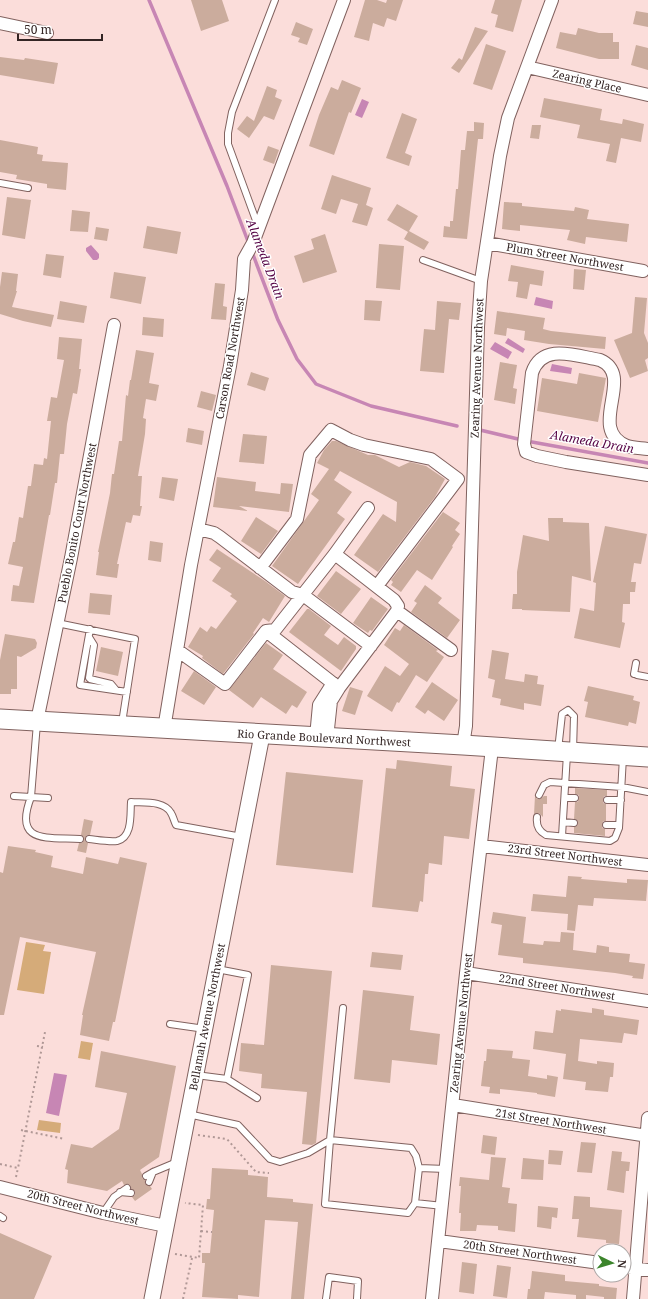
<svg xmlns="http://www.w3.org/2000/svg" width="648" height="1299" font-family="'Noto Serif',serif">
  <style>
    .green { fill: #d5ab79 }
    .water { fill: #c786b4 }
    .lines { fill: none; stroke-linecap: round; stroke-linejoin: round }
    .stream { stroke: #c786b4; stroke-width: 3.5 }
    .building { fill: #cbac9d }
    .service-casing { stroke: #81625f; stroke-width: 8 }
    .minor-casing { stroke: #81625f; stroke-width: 14 }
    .tertiary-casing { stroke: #81625f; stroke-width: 17 }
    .primary-casing { stroke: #81625f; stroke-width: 21 }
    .path { stroke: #b09896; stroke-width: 2; stroke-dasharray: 2 3; stroke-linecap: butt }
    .service { stroke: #fff; stroke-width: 6 }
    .minor { stroke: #fff; stroke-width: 12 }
    .tertiary { stroke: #fff; stroke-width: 15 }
    .primary { stroke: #fff; stroke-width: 19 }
    .labels { text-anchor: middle; stroke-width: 3; stroke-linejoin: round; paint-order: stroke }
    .street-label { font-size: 11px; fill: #332524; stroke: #fff }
    .water-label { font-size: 12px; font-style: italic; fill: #550345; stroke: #fff }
  </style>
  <rect width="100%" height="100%" fill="#fbddda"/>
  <path class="green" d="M26,942L45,945L43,951L51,952L44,994L17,990Z
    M81,1041L93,1043L90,1060L78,1058Z
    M39,1120L61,1123L60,1133L37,1130Z"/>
  <path class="water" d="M362,99L369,102L362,118L355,115Z
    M91,245L99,254V258L97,260H93L86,251V248Z
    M536,297L553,301L552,309L534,305Z
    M508,338L525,349L523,353L505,343Z
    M495,342L512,352L508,359L490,349Z
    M552,364L572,368L571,374L550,371Z
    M54,1073L67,1075L59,1116L46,1113Z"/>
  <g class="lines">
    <path class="stream" d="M149,0L227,186L249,244
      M252,252L278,320L297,359L316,384L371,406L457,426
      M480,430L518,439
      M532,442L648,463"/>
  </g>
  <path class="building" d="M191,0H222L229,21L201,31Z
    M365,0H377L386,3L387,0H403L396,21L387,18L384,27L373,23L369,41L354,37Z
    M495,0H522L513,32L495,27L498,15L491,13Z
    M636,11L648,13V27L633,24Z
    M296,22L313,29L307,45L298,42L300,38L291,35Z
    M475,27L488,31L459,73L451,68L459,58L462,60Z
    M578,28L599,33H613V42H619V59H599L556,48L560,32L576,35Z
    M486,44L506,51L492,90L473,84Z
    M636,45L648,48V70L631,65Z
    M0,57L24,60L25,58L58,63L54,84L0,75Z
    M342,80L361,88L351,113L349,112L334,155L309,146L319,115L331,87L338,90Z
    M267,86L277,90L275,97L282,100L274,120L264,116L249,138L237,129L247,116L254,121Z
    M544,98L602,109L600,120L622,124L623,119L644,124L641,142L621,138L616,163L606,161L610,144L577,138L580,125L540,117Z
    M402,113L417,119L405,153L412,156L409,166L386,158Z
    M474,122L484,123L483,139H478L467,239L443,237L444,226L450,227V221H453L456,189H458L461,150H465L467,131H474Z
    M532,125H541L539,139L530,138Z
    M0,140L38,147L37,154L43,155L42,161L68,163L66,190L47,188V184L16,179L17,175L0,172Z
    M268,146L279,150L274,164L263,160Z
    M332,175L371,188L366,205L373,208L367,226L352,222L358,204L341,199L336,214L321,209Z
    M7,197L31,200L25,239L2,235Z
    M504,202L522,203V206L574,211L575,207L589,210L587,219L629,224L627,242L586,237L585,244L567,240L570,230L520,225V231L502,229Z
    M397,204L418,216L409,231L429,242L424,250L404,239L408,232L387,220Z
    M72,210L90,212L88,232L70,231Z
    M147,226L181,232L177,254L143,248Z
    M96,227L109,229L107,241L94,239Z
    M325,234L337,272L303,283L294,256L314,249L311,239Z
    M379,244L404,246L400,290L376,288Z
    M46,254L64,256L61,278L43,275Z
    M511,265L544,271L542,286L530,284L527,299L516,297L518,282L508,281Z
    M574,269L586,270L584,290L573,289Z
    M2,272L18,274L16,291H17L12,307L54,315L51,327L23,321L0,314V287Z
    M114,272L146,277L141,304L110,298Z
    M215,283L225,284L223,306L227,307L226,320L211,319Z
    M635,297L647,298L644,333L648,343V358L645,360L648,371L630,378L614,340L632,333Z
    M365,300L382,301L380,321L364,320Z
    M60,301L87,306L84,323L57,319Z
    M437,301L461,303L459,320L449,319L444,373L420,371L424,329L435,330Z
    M497,311L545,318L543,329L551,331L606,337L605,349L549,344L524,340L525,331L507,328L506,336L494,334Z
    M143,317L164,319L163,337L142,335Z
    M59,337L82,339L79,369H81L77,394L73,393L67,424L64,454H60L57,483H55L50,515H49L34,603L11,601L13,585L19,586L23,567L8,564L13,542H15L19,517L23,518L28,486H31L34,464L43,465L44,458L47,459L51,421H47L51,397L57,398L64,360L57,359Z
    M136,350L154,353L149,383L159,385L156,401L146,399L143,418L146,419L145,434L138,476H142L140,506H142L140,516L133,515L131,523L126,522L117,564H119L117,578L96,575L99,552H98L110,493L112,474H114L119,441H122L126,395L128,396L130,380H131Z
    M500,362L517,365L513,388L517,389L515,404L494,400Z
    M251,372L269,378L265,391L247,385Z
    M579,373L606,378L598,422L537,411L542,378L577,384Z
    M201,391L216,395L212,411L197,407Z
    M188,428L204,431L202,445L186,442Z
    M243,434L267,436L264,464L239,462Z
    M332,441H336L368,455H375L399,467L410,462L426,466L445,479L435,497L378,572L354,555L383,514L396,522L397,502L340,471L334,480L352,492L337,513L345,519L298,584L272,566L319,500L311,494L329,469L317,463L324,450Z
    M162,477L178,479L174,501L159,498Z
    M217,477L256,482L255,491L280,494L281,483L293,484L289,512L239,506L248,511L213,507Z
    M443,512L460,523L455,530L460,534L452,546L453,547L432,580L417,570L401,592L391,585L393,582L391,580Z
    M256,517L278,531L261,554L241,541Z
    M548,518H563V522L589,523L591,581L572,576L570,612L522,610V609H512L513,594H517V572L523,535L549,541Z
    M605,526L647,534L641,564L634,563L631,582H636L635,592H630V604H623L622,622L625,623L620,648L574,638L580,608L594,611L596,583L593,582Z
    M150,541L163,543L161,562L148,560Z
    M217,549L265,581L285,596L269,622L263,618L253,633L254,634L223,674L202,658L203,656L188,647L200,627L207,632L211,626L216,629L237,601L230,596L232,594L212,581L221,568L209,560Z
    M336,571L361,589L341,614L317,596Z
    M425,585L442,598L438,603L460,620L447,638L411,612L417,603L414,601Z
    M90,593L112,595L110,615L88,613Z
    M371,597L388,609L372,631L370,630L368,633L353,623Z
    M307,609H309L331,626L324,635L338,645L344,637L356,646V649L341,671L289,632Z
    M404,625L438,650L436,651L444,657L427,682L416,675L399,703L397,702L392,712L367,696L385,666L400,676L409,664L384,645L395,628L400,631Z
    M5,634L35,639L37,643L36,648L21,657L17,656V689H11V694H0V660Z
    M266,643L283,655L273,669L307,692L297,708L292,705L286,714L261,697L253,708L229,690Z
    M101,647L123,652L118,676L96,671Z
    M492,650L509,653L505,679L524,682L525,674L538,676L537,684L544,685L541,706L524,703V710L500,705L501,699L492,697L495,680L488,678Z
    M194,671L216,687L204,705L181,691Z
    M432,682L458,700L444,721L428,710L425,714L415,707Z
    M588,686L634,696L633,700L640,702L636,724L629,722L628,726L585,717L588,702L584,701Z
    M350,687L363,691L355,715L342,711Z
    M397,760L452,766L450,786L475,789L469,839L444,836L442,865L429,863L428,874H425L423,902L420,901L418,912L372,907L386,768L396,769Z
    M286,772L363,780L353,873L276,865Z
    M575,788L607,790V796H604L603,800V803L606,804V821H603L602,825V828L605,829V836L574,833V827L577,826L578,823L577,820L574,819L575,802H578L579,798V795L575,794Z
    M535,796L537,799H540L544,796H547V804H543V817L539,813L534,814Z
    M84,819L93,821L90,835H87L85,838V841L88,843L86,853L77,851L79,843H82L84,840V837L81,835Z
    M8,846L36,850L35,852L53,856L51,867L83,874L86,857L118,864L120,857L147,863L115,1022H113L109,1041L80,1035L83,1015H82L96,952L20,937L4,1015H0V872L3,873Z
    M568,876L582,877L581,879L627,883V879L648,880L646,901L594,898L593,906L578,905L575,931L567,930L568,914L531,911L533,894L566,897Z
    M493,912L526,917L523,943L543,945L544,941L560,942L561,932L574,933L573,950L596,953L597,945L609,947V952L630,954L629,962L645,964L643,979L632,978L633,976L615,973L523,963V958L498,955L502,925L491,923Z
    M372,952L403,955L401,970L370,967Z
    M271,965L332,971L316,1143L312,1145L302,1144L307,1092L261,1088L262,1074L239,1071L241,1043L264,1045Z
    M363,990L414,996L410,1030L440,1034L437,1065L392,1060L390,1083L354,1079Z
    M592,1008L604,1010V1015L639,1020L637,1035L624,1033L622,1043L580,1039L578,1061L597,1064V1061L614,1063L613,1077H610L608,1092L585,1090L586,1082L563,1079L566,1054L533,1049L535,1031L553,1033L556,1010L561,1011V1009L592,1013Z
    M487,1049L513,1051L512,1058L530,1060L528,1076L547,1079V1075L558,1077L555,1097L537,1094V1093L500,1089V1094L489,1093L490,1087L481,1086L484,1061H486Z
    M101,1051L176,1066L159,1157L140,1170L142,1174V1178L145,1180V1184L150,1186L152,1189L135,1201L132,1197L135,1195V1191L131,1189L129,1184L124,1185L122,1181L107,1191L67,1183L68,1170L65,1169L71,1144L92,1148L119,1129L127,1093L95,1087Z
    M483,1135L497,1137L495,1155L481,1153Z
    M581,1142L596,1143L592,1173L577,1172Z
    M549,1150L563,1151L561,1165L548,1164Z
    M612,1151L622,1152L621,1161L630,1162L629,1171H626L624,1193L607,1190Z
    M491,1157L506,1158L502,1187L510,1188L508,1203L517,1204L515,1232L498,1230V1226L477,1225L476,1231H460L461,1213H459L461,1186H459L460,1177L489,1180Z
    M523,1158L544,1160L543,1180L521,1179Z
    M212,1168L248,1170V1175L268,1177L267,1197L293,1199V1202L313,1204L304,1299H291L298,1222L265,1220L259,1297L238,1295V1299L202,1297L205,1263H202V1253H210L214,1210L206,1209L207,1199H210Z
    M574,1196L590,1197V1207L622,1210L619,1244L606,1243V1240L577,1237L579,1219H572Z
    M538,1206L558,1208L557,1218L552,1217L551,1229L537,1227Z
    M0,1233L52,1256L34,1299H0Z
    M462,1262L477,1264L474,1294L459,1292Z
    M497,1265L511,1267L507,1298L493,1296Z
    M532,1271L565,1275V1281L599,1284V1286L617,1288L616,1299H604V1297L586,1295V1299H576V1295L545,1292L544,1299H527L528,1289H530Z"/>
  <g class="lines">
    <g class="service-casing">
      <path id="service" d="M0,183L28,188
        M258,226L228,144V133L232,112L275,0
        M423,260L481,281
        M57,623L135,639L122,723
        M90,629L80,685L127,692
        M89,637L94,645L89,678L90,679L111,684L116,690
        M634,674L636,663
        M637,675L648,677
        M37,723L31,797L48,798
        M558,750L562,714L568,710L574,716L573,751
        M539,795L544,785L550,782L622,787L648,792
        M14,796L31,797C13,844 46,837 80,839
        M565,798H575
        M607,800H621
        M537,817C536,825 538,831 546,835L610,841L615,838L619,828L623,757
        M563,822L574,823
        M606,825H619
        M562,836L567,754
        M89,839C98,840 109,842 117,841C133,837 130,814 131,802C143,803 164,800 171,813C173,816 174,821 176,825L242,837
        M170,1024L205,1029
        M196,1075L227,1079L248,975L217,969
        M227,1079L257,1098
        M188,1114L238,1125L270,1159L280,1162L308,1153L330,1140L343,1008
        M146,1176L153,1172L177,1162
        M149,1182L153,1172
        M120,1192L131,1193
        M415,1203L408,1213L325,1204L330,1140L411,1148L416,1156L419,1168
        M443,1206L415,1203L419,1168L446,1169
        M103,1213L114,1197L127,1188
        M0,1216L3,1218
        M326,1299L329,1277L358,1281L357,1299"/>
    </g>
    <g class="minor-casing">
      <path id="minor" d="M0,23L47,33
        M527,67L648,95
        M487,243L643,271
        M648,449C641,448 633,448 627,446C585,429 637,376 600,360C576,356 542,342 532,373L524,444L526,452L537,456L566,462L648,475
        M198,529L214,533L220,537L292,592L303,595L371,646
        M334,555L340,558L394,600L398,606L397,611L451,650
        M260,568L297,519L310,455L331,430L350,440L364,445L431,459L458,479L377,586
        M266,631L339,688
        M177,650L225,684L266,631L275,630L334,555L368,508
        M37,721L71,558L114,325
        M164,729L191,565L230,366L242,290L244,259L253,243L344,0
        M316,737L319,705L333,683
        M327,738L331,701L339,688L397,611
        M463,745L466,726L478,327L481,281L500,156L508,118L552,0
        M481,846L648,865
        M466,973L648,1001
        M453,1105L648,1136
        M0,1187L103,1213L166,1226
        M439,1241L600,1263
        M624,1267L648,1270
        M432,1299L466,973L492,748
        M633,1299L648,1118"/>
    </g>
    <g class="tertiary-casing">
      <path id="tertiary" d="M152,1299L262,735"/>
    </g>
    <g class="primary-casing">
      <path id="primary" d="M0,719L463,745L648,757"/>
    </g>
    <path class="path" d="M37,1046L43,1047
      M21,1130L65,1139
      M198,1135L227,1139L256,1172L269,1173
      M0,1164L18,1168L45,1032
      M16,1177L18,1168
      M201,1231L212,1232
      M175,1254L199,1258L203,1205L185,1203
      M183,1299L192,1258"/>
    <use href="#service" class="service"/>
    <use href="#minor" class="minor"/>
    <use href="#tertiary" class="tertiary"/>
    <use href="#primary" class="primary"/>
  </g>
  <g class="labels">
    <g class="street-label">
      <text transform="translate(587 81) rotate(13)" y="4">Zearing Place</text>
      <text transform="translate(565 257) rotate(10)" y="4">Plum Street Northwest</text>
      <text transform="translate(230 358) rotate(-80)" y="4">Carson Road Northwest</text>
      <text transform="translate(477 368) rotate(-88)" y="4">Zearing Avenue Northwest</text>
      <text transform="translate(77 523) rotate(-79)" y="4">Pueblo Bonito Court Northwest</text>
      <text transform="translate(324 738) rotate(3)" y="4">Rio Grande Boulevard Northwest</text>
      <text transform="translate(565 855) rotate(7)" y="4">23rd Street Northwest</text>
      <text transform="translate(557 987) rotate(9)" y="4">22nd Street Northwest</text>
      <text transform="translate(207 1017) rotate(-79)" y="4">Bellamah Avenue Northwest</text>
      <text transform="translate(461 1023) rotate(-84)" y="4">Zearing Avenue Northwest</text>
      <text transform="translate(551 1121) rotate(9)" y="4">21st Street Northwest</text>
      <text transform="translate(83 1207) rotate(14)" y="4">20th Street Northwest</text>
      <text transform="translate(520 1252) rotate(8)" y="4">20th Street Northwest</text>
    </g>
    <g class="water-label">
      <text transform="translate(265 259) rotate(69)" y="4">Alameda Drain</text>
      <text transform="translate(592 442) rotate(10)" y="4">Alameda Drain</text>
    </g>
  </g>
  <g transform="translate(612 1263) rotate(95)"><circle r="19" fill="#ffffff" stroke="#ada8a7"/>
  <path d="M0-3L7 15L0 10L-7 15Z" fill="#3c852c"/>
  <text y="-6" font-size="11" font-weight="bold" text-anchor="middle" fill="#332524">N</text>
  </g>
  <path d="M18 34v6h84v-6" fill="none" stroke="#332524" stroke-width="2"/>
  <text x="24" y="34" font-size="12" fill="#332524" stroke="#ffffff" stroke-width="3" paint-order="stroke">50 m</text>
</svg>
